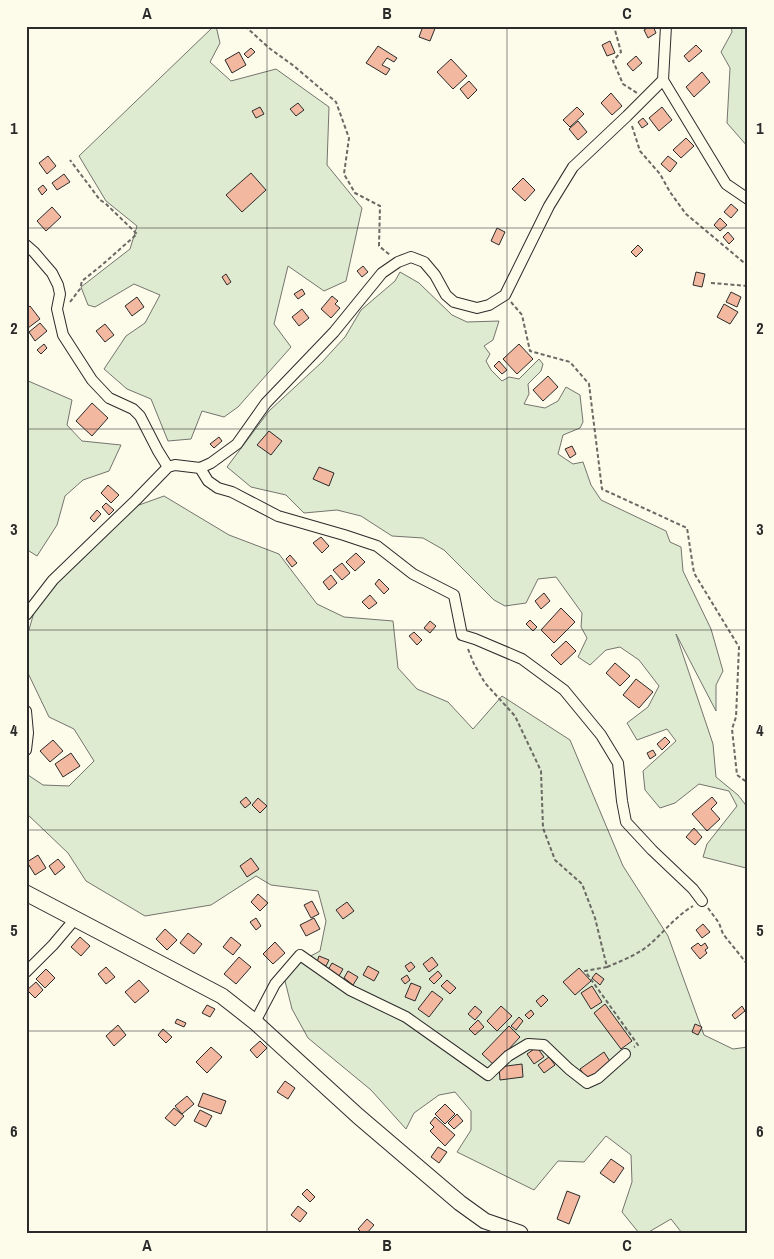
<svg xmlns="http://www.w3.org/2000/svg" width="774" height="1259" font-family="'Archivo Narrow',sans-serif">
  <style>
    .green { fill: #deebd1; stroke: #74746e }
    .building { fill: #f2b8a0; stroke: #2b2b2b }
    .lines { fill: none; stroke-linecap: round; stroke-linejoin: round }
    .street-casing { stroke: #2b2b2b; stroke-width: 12 }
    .secondary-casing { stroke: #2b2b2b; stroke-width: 17 }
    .path { stroke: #6a6964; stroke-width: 2; stroke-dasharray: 4 2.5; stroke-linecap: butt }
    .street { stroke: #fdfbea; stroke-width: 10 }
    .secondary { stroke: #fdfbea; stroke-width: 15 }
    .grid { fill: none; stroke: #2b2b2b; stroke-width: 1; stroke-opacity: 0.55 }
    .neatline { fill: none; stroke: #2b2b2b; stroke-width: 2 }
    .grid-label { font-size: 16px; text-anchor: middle; font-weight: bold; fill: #2b2b2b }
  </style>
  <rect width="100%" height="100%" fill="#fdfbea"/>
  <path class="green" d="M214,26H216L220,43L210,62L231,81L276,69L329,107L327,165L362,208L346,281L324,291L288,266L274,324L291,347L238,407L224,417L202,411L191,439L168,441L151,399L127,389L104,369L126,336L145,323L160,295L134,284L95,307L88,305L81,287L130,249L137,226L106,201L79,156Z
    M731,26H748V147L727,123L730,68L721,52L732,32Z
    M400,272L419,283L452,315L467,322L499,321L493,340L484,346L490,354L486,361L491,370L502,381L509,377L519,379L539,359L543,364L541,371L528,384L529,394L524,404L545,408L558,401L566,387L580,395L583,422L580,428L563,435L558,454L573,464L583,462L591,485L601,500L666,531L670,542L681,547L683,571L711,629L723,671L716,685V711L676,634L713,744L716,777L738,795L748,808V865L746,868L703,857L707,844L737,806L729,791L699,784L675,803L660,808L645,790L643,771L676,741L667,729L637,740L627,723L648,707L659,686L639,660L620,647L606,650L590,665L578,657L587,638L581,627L582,613L556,577L538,579L526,603L505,606L494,600L444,550L423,538L392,536L361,516L337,510L304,513L286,495L251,487L227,467L269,411L322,362L345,337L361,310L395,281Z
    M26,380L72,400L67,425L82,441L121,445L109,471L83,480L65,496L57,525L37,556L26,549Z
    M164,496L229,535L279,554L317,604L344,617L393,621L398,668L417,689L448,702L473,729L502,696L570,740L623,866L668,936L704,1035L733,1049L748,1047V1233H682L671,1219L647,1233H639L622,1212L632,1182L631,1155L606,1136L584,1162L558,1161L534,1190L457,1152L471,1130V1111L455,1092L439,1095L414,1113L406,1129L371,1090L308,1038L292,1009L284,977L294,965L320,951L326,921L318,891L271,885L256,876L211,905L145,916L86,881L68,853L26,813V782L28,775L43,785L69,786L94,761L74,729L49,717L26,669V635L28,633L37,602L128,509Z"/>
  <path class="building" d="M423,26H436L430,41L419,37Z
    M651,26H653L656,33L648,38L644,30Z
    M610,41L615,53L607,56L602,45Z
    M696,45L702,51L689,62L684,56Z
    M378,46L397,58L394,62L387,58L382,65L390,69L386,75L366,63Z
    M251,48L255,52L248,58L244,54Z
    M239,52L246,65L232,73L225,60Z
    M636,56L642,63L633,71L627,64Z
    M451,59L467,76L453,89L437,72Z
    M702,72L710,82L694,97L686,87Z
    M469,81L477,90L468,99L460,89Z
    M611,93L622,106L612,115L601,103Z
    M298,103L304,110L296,116L290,109Z
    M260,107L264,114L256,118L252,111Z
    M577,107L584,114L570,127L563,120Z
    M662,107L672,120L659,131L649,118Z
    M643,118L648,124L642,128L638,122Z
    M578,121L587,132L578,140L569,129Z
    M686,138L694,146L681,158L673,150Z
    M48,156L56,166L47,174L39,163Z
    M668,156L677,163L670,172L661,164Z
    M251,173L266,190L242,212L226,195Z
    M64,174L70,182L57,190L52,183Z
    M523,178L535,190L525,201L512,189Z
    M43,185L47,190L42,195L38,189Z
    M731,204L738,210L731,218L724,212Z
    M52,207L61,217L46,231L37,221Z
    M720,218L727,225L720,231L714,225Z
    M497,228L505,232L499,245L491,241Z
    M728,232L734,239L729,244L723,237Z
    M638,245L643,250L636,257L631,252Z
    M363,266L368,272L362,277L357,271Z
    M696,272L705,274L702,287L693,285Z
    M226,274L231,282L227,285L222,277Z
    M302,289L305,294L298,299L294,294Z
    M731,292L741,297L737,307L726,302Z
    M332,296L338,301L335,304L340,308L331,318L321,309Z
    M137,297L144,307L132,316L125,306Z
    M724,304L738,312L730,324L717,317Z
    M30,306L40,319L28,328L26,326V309Z
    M302,309L309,318L299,326L292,317Z
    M40,323L47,331L35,341L29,332Z
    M105,324L114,335L105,342L96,331Z
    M44,344L47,348L41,354L37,350Z
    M519,344L533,359L517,374L503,359Z
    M499,361L507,370L502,374L494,366Z
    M548,376L558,387L543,401L533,390Z
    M92,403L108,418L92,436L76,421Z
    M269,431L282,441L271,455L257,445Z
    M219,437L222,441L214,448L210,444Z
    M572,446L576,454L570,458L565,449Z
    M319,467L334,473L329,486L313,479Z
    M108,485L119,495L111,503L101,493Z
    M106,503L114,510L109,515L102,507Z
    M97,510L101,514L94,522L90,518Z
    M321,537L329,546L322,553L313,543Z
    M356,553L365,562L355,571L346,562Z
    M290,555L297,563L292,567L286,559Z
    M342,563L350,573L342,580L333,570Z
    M331,575L337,583L329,590L323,582Z
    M379,579L389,589L384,594L375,584Z
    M544,593L550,601L541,609L535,601Z
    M370,595L377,603L369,609L362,602Z
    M561,608L575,622L554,643L541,630Z
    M530,620L537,627L533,631L526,624Z
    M430,621L436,626L430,633L424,628Z
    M414,632L422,640L417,645L409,636Z
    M566,641L576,651L561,665L551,655Z
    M615,663L630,676L620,686L606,673Z
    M636,679L653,692L639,708L623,695Z
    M665,737L670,742L662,750L657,744Z
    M53,740L63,751L50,762L40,751Z
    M653,750L656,755L650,759L647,753Z
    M71,753L80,766L63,777L55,764Z
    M246,797L251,803L245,808L240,802Z
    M712,797L717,803L711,809L720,819L707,831L692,814Z
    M258,798L267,806L260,813L252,805Z
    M694,828L702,837L695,845L686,837Z
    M38,855L46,868L35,875L27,862Z
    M251,858L259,869L247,877L240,866Z
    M58,859L65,867L55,875L49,866Z
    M258,894L268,903L260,911L251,902Z
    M312,901L319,914L311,918L304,905Z
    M347,902L354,911L343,919L336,910Z
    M256,918L261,926L256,930L250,922Z
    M314,918L320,929L306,936L300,925Z
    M703,924L710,932L702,938L696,930Z
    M165,929L177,940L167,950L156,939Z
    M188,933L202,944L194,954L180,943Z
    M80,937L90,946L81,956L71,947Z
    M231,937L241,945L233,955L223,947Z
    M275,942L285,953L273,964L263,954Z
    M698,943L701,946L705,943L708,948L705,950L707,953L700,959L691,948Z
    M319,956L329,960L326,966L317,962Z
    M239,957L251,967L236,984L224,974Z
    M432,957L438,965L429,972L423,964Z
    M411,962L415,967L409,972L405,966Z
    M332,963L343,969L339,976L328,970Z
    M368,966L379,972L374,981L363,975Z
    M106,967L115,977L106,984L98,974Z
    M579,968L591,981L575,995L563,982Z
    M46,969L55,978L45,988L36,979Z
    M348,971L358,977L353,985L344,978Z
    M438,971L442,976L434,984L429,979Z
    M596,973L604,979L600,985L592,978Z
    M407,975L410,980L405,984L401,979Z
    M139,980L149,991L135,1003L125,992Z
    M447,980L456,988L450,994L441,986Z
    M36,982L43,990L35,998L27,990Z
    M411,983L421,987L415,1001L405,997Z
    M592,986L602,1002L591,1009L581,993Z
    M432,991L443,999L429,1017L418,1009Z
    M543,995L548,1000L541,1007L536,1001Z
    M605,1004L632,1041L621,1049L594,1013Z
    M207,1005L215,1009L210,1017L202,1013Z
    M475,1006L482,1012L475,1020L468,1014Z
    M501,1006L512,1016L497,1031L487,1021Z
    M742,1006L745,1011L735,1019L732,1015Z
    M531,1010L534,1014L529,1019L525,1015Z
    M519,1017L523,1021L516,1030L511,1026Z
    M177,1019L186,1023L184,1027L175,1023Z
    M478,1020L484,1027L475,1035L469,1029Z
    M695,1024L702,1027L698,1035L692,1032Z
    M118,1025L126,1035L114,1046L106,1036Z
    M509,1026L520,1037L494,1065L482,1054Z
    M163,1029L172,1037L166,1043L158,1035Z
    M260,1041L267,1048L257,1058L250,1050Z
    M211,1047L222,1057L207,1073L196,1062Z
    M537,1047L544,1057L534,1064L527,1054Z
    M604,1052L611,1063L588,1080L580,1069Z
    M549,1057L555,1065L544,1073L538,1065Z
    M522,1064L523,1077L500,1080L499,1067Z
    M285,1081L295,1088L288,1099L277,1092Z
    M203,1093L226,1101L221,1114L198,1106Z
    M187,1096L194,1104L182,1114L175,1106Z
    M445,1104L455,1114L445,1124L435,1114Z
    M174,1108L184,1116L175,1126L165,1118Z
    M200,1110L212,1116L206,1127L194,1121Z
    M457,1114L463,1121L454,1129L448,1123Z
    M435,1117L455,1135L445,1146L430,1131L434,1127L430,1123Z
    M438,1147L447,1152L439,1163L431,1157Z
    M611,1159L624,1168L614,1183L600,1173Z
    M307,1189L315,1197L310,1202L302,1194Z
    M567,1191L580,1196L569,1224L557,1219Z
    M298,1206L307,1213L300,1222L291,1215Z
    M367,1219L374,1225L367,1233H362L358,1229Z"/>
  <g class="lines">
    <g class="street-casing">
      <path id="street" d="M666,26L663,80L726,184L748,199
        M26,245L34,252L52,273L58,285L60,294L57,309L63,335L92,380L109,398L133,409L140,416L158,451L168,467
        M200,468L208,481L218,488L232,492L278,516L344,535L377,546L413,574L454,595L462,635L475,639L522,659L564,690L601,735L618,763L622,801L626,822L652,850L693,889L702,901
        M26,615L53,580L136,500L168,467L175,465L200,468L211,463L237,444L266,403L334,332L382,273L398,262L411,257L424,262L435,275L446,295L454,302L477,308L489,305L505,295L549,206L573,167L627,116L663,80
        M26,711L28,733L26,750
        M26,972L53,945L75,919
        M255,1022L275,984L300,955L350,990L406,1017L488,1075L508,1056L528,1044L544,1045L569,1069L587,1083L598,1078L625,1054"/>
    </g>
    <g class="secondary-casing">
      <path id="secondary" d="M26,893L222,996L255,1022L358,1116L460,1203L485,1221L520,1233"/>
    </g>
    <path class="path" d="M245,26L269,48L294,66L336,102L349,138L344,174L355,193L380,206L379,246L390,255
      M611,26L615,30L621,52L613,61L623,84L637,93
      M632,126L640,151L660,174L670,192L686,214L748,266
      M711,283L748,286
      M70,302L80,289L82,281L102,265L137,234L105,203L100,200L70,160
      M511,302L522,315L530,351L570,362L589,384L602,489L687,528L694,573L739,647L736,717L732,729L737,775L748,783
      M468,649L474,664L485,683L515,716L541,771L543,828L555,860L582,884L595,918L607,967L585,971L638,1045L634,1047
      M708,908L719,923L723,934L748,965
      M607,967C621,961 637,955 649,945C664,932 676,916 693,906"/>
    <use href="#street" class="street"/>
    <use href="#secondary" class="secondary"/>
  </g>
  <path class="grid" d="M267,26V1233M507,26V1233M26,228H748M26,429H748M26,630H748M26,830H748M26,1031H748"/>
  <rect width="774" height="1259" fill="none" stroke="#fdfbea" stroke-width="55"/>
  <rect x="28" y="28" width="718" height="1204" class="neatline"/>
  <g class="grid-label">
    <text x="147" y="19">A</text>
    <text x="387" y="19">B</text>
    <text x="627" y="19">C</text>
    <text x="14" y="134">1</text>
    <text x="760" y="134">1</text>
    <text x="14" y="334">2</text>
    <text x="760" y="334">2</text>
    <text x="14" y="535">3</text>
    <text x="760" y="535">3</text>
    <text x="14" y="736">4</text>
    <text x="760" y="736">4</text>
    <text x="14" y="936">5</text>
    <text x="760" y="936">5</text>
    <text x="14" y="1137">6</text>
    <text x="760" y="1137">6</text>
    <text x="147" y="1251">A</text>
    <text x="387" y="1251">B</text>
    <text x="627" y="1251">C</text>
  </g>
</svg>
